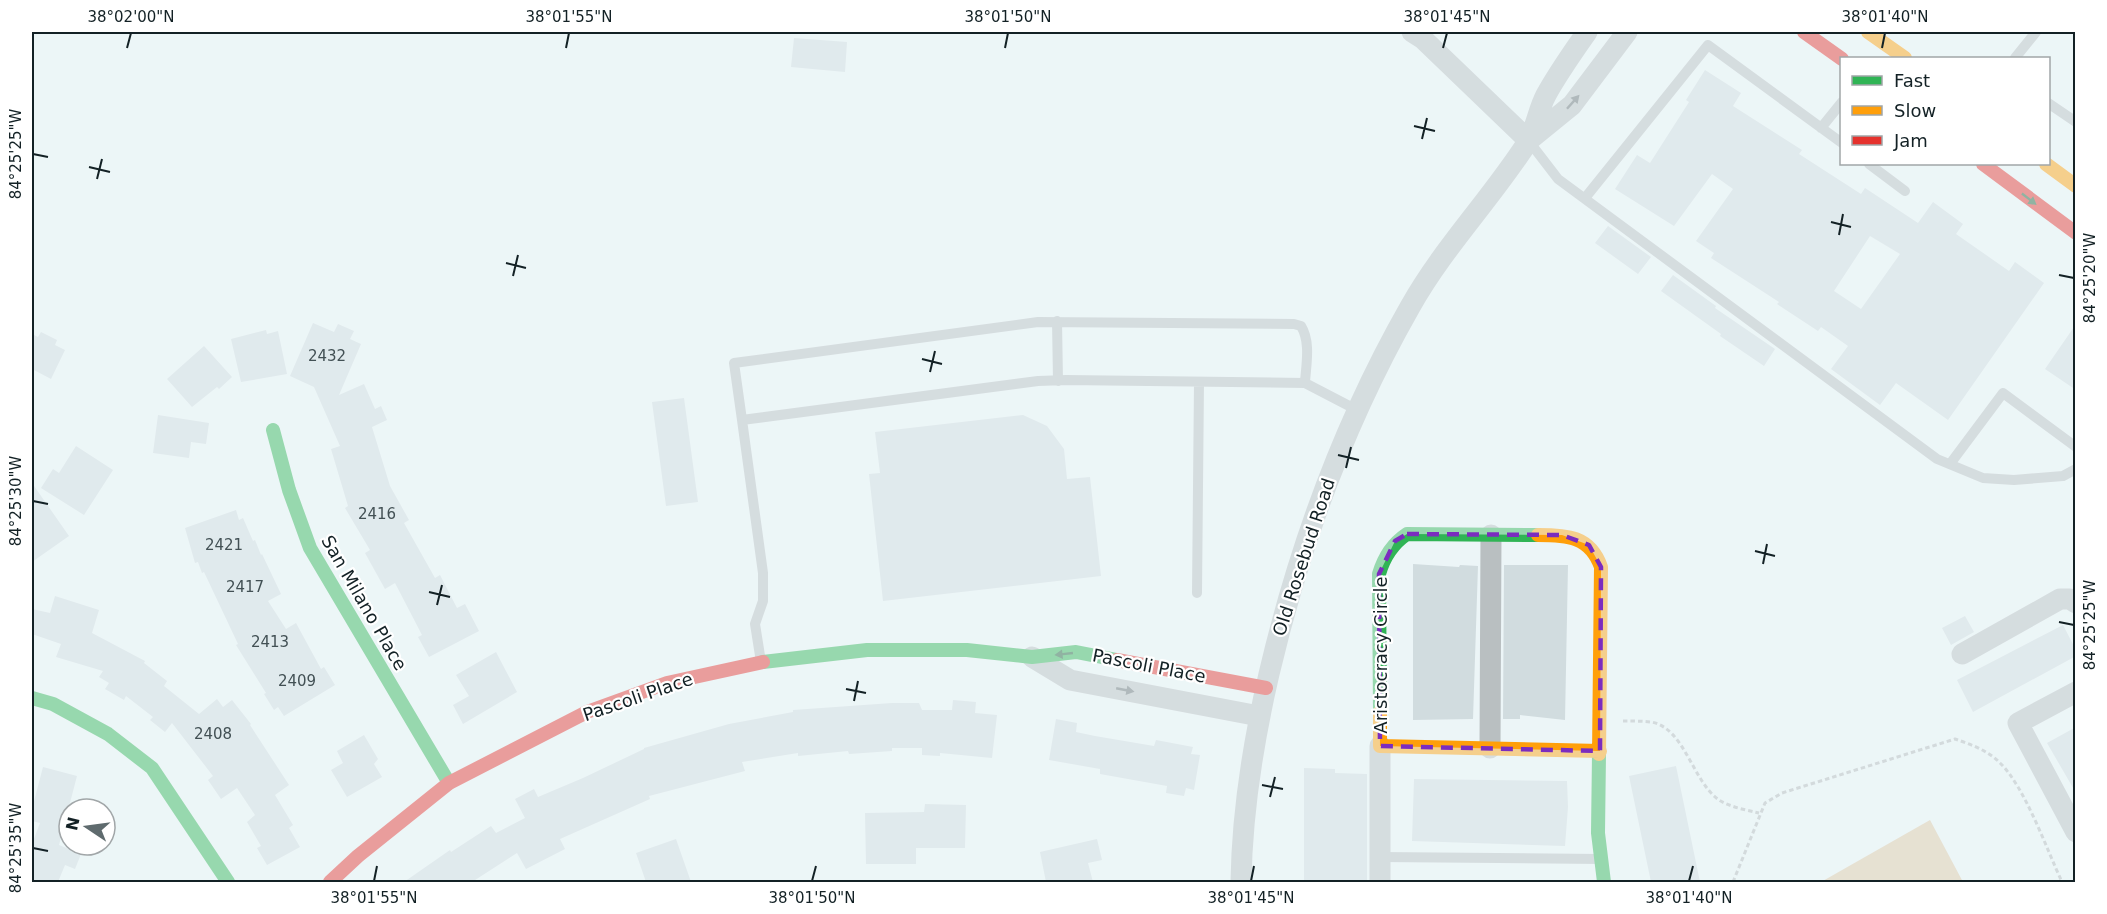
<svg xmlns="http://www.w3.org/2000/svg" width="2107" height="914" font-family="'DejaVu Sans',sans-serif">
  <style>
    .water { fill: #dec8a4 }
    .building { fill: #d1dcdf; fill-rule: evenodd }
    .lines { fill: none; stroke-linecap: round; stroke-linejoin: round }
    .path { stroke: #b3b9bb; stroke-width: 3; stroke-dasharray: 4.5 3; stroke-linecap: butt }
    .lane { stroke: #b9bfc1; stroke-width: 10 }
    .street { stroke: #b9bfc1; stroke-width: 21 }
    .fast { stroke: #30b455; stroke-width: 14 }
    .slow { stroke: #ff9f0a; stroke-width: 14 }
    .jam { stroke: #e5322d; stroke-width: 14 }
    .oneway { fill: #667073 }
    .oneway2 { fill: #20633b }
    .marked { fill: none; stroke: #7b2cbf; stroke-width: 4.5; stroke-dasharray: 12 8; stroke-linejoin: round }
    .ticks { fill: none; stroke: #132125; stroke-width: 2 }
    .labels { text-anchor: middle; stroke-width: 4.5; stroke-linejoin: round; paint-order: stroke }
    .number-label { font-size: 15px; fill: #425054 }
    .street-label { font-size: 18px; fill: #132125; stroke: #fff }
    .neatline { fill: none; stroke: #132125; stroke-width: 2 }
    .ticks-label { font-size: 15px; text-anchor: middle; fill: #132125 }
  </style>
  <rect width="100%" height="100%" fill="#ecf5f7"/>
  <path class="water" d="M1930,820L1963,882H1821Z"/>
  <path class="building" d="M794,38L847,42L845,72L791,67Z
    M1705,70L1741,93L1733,106L1802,150L1799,154L1861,194L1865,188L1918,223L1933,202L1963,224L1956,234L2009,271L2015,262L2044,283L1948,420L1896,383L1880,405L1831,369L1848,346L1821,327L1818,331L1777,304L1779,302L1711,258L1714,253L1696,241L1733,189L1712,174L1674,226L1615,189L1637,155L1650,163L1689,102L1686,100ZM1870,236L1900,254L1861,309L1834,291Z
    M1608,226L1651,257L1638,274L1595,243Z
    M1673,275L1716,306L1715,308L1775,349L1764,366L1720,336L1721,334L1661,291Z
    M313,323L334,332L338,324L354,331L350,339L361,344L339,395L364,384L375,409L381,406L387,420L372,427L390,486L409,520L404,523L435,578L440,575L457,608L465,604L479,631L429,657L418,637L422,635L395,583L385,589L365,553L370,550L345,508L348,506L331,449L340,446L314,387L290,376Z
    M2076,324V390L2045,369Z
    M266,330L267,334L278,331L287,374L241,382L231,339Z
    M41,332L57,340L55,345L65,350L51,379L32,369V334L38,337Z
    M204,346L232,377L219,389L217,387L192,407L167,379Z
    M684,398L698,502L666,506L652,402Z
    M158,415L209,423L206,444L191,442L189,458L153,453Z
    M1023,415L1047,426L1064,449L1067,479L1090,477L1101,576L883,601L869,474L880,473L875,432Z
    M76,446L113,470L84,515L41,488L53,469L59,473Z
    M32,483L69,536L32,562Z
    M236,510L239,520L243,518L253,541L255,540L261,555L262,554L281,594L268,601L286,629L296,623L321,669L324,667L335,685L284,716L278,707L274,710L264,694L266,693L236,645L238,644L204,572L202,573L198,562L195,563L185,528Z
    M1413,564L1459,567L1460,565L1478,566L1473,719L1413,720Z
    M1504,565H1568L1565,720L1520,715V719H1503Z
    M55,596L99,610L92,633L145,661L144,663L167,681L164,686L199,714L217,699L223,707L232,700L251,724L250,725L289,785L275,795L293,825L289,828L300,847L267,865L257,848L261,846L247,822L255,815L237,788L221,799L208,780L213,776L172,723L165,732L150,720L153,717L126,696L124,700L105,689L109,683L99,677L103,671L56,657L61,644L32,634V609L50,613Z
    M1965,616L1974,632L1951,645L1942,628Z
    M2063,625L2076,650V656L1973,712L1957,680Z
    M496,652L517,692L463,724L453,705L469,696L456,675Z
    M953,700L976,702L975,713L997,715L992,758L940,753V756L922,755V748H892V751L849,754L848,751L798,756V753L742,762L745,771L649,796L650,799L560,839L565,849L526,869L517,853L472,882H404L450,850L451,852L491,826L496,833L525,818L515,799L534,789L538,797L583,778L644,749V748L729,724L793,712V710L892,703H919L922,710H952Z
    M1056,719L1077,723L1076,732L1095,736L1154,746L1156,740L1193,747L1191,754L1200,755L1194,790L1186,788L1184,796L1166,793L1167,786L1100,774V769L1049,760Z
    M2076,727V793L2047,743Z
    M364,735L378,759L374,764L382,777L347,797L331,770L343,763L337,751Z
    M1676,766L1700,882H1651L1629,776Z
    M43,767L77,776L59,845L81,854L75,869L65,865L58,882H32V844L40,823L32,821V809Z
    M1304,768L1335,769V773L1367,774V882H1304Z
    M1414,779L1567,781L1568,807L1565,846L1412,841Z
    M925,804L966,805L965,848H916V864H866L865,813L924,812Z
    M676,839L691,882H646L636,853Z
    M1097,839L1102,860L1088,863L1093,882H1046L1040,852Z"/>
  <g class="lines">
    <path class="path" d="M1623,721C1632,721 1642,721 1651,722C1685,728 1692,781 1719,800C1730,807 1746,810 1759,813
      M1733,882L1765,803L1782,793L1955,739C1970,744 1989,751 2000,763C2025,787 2047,850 2062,882"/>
    <path class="lane" d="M2015,58L2036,32
      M2048,103L2076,122
      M1821,128L1842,102
      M1528,140L1558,179L1937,459L1983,478L2014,480L2063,476L2076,469
      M1869,164L1905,191
      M1585,198L1708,45L1842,143
      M1057,321L1058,381
      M742,420L734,363L1038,322L1294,324L1301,326C1311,342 1306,365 1305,383
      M1950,464L2003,393L2076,447
      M1197,593L1199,382
      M761,662L755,624L763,601V573L742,420L1038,381L1066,380L1305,383L1357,410
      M1380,857L1601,859"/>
    <path class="street" d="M1412,32L1423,39L1528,140
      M1529,140L1572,105L1627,32
      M1962,654L2060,599H2070L2076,603
      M1032,657L1070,680L1259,716
      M2076,692L2018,723L2076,832
      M1490,748L1491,535
      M1241,882C1242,812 1253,743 1269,674C1299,546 1345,421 1410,307C1443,248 1491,199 1527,143C1536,128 1538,110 1546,95C1558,73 1573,52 1587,32
      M1380,882V746"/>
    <path class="fast" d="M273,430L289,490L310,548L449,783
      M763,662L867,650H967L1032,657L1076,652L1117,660
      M32,698L53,704L108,734L152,768L228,882
      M1380,712L1379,574C1384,557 1392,544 1407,534L1538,535
      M1599,754L1598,833L1604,882"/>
    <path class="slow" d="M1868,32L1905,58
      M2046,164L2076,186
      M1538,535C1567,535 1590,536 1601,567L1599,754
      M1380,712V746L1600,751"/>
    <path class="jam" d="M1804,32L1842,59
      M1983,164L2076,233
      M1117,660L1266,688
      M330,882L358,856L449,783L587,712L667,683L763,662"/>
  </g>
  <defs><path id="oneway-solid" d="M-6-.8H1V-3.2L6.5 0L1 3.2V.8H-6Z" transform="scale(1.5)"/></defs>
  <g class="oneway">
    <use href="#oneway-solid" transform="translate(1573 102) rotate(-48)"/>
    <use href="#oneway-solid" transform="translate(1125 690) rotate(11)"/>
  </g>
  <g class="oneway2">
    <use href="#oneway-solid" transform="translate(2029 199) rotate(38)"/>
    <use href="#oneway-solid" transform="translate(1064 654) rotate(174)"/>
  </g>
  <path d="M0 0H2107V914H0ZM1407,534L1562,535L1589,545L1601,567L1600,751L1380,746L1379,574L1395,541Z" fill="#ecf5f7" fill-opacity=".55" fill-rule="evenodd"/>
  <path class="marked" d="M1407,534L1562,535L1589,545L1601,567L1600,751L1380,746L1379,574L1395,541Z"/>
  <path class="ticks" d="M127,48L131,33M566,48L569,33M1005,48L1008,33M1443,48L1447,33M1882,48L1885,33M1414,126L1435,131M1422,139L1427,118M33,154L48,157M89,167L110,172M97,179L102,159M1831,222L1851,227M1839,235L1843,214M506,263L526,268M2059,275L2074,278M513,276L518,255M922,359L942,364M930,372L935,351M1338,455L1359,460M1346,468L1351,447M33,501L48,504M1755,551L1775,556M1763,564L1767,544M429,592L450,597M437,605L442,585M2059,622L2074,625M846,689L866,693M854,701L858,681M1262,785L1283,789M1270,797L1275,777M33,848L48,851M374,881L377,866M812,881L816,866M1251,881L1254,866M1689,881L1693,866"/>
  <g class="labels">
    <g class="number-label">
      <text x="327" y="361">2432</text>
      <text x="377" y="519">2416</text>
      <text x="224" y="550">2421</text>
      <text x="245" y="592">2417</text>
      <text x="270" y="647">2413</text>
      <text x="297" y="686">2409</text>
      <text x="213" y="739">2408</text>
    </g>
    <g class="street-label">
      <text transform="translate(1304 557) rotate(-72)" y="6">Old Rosebud Road</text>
      <text transform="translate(364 603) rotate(60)" y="6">San Milano Place</text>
      <text transform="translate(1381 655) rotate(-90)" y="6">Aristocracy Circle</text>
      <text transform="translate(1149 666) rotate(11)" y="6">Pascoli Place</text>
      <text transform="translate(638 697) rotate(-19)" y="6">Pascoli Place</text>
    </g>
  </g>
  <rect width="2107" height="914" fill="none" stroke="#ffffff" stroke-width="66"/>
  <rect x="1840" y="57" width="210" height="108" fill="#ffffff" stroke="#a1a6a8" stroke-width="1.5"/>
  <rect x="1852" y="76" width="30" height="9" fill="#30b455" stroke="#a1a6a8" stroke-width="1.5"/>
  <text x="1894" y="87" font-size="18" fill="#132125">Fast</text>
  <rect x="1852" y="106" width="30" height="9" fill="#ff9f0a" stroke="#a1a6a8" stroke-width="1.5"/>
  <text x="1894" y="117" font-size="18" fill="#132125">Slow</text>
  <rect x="1852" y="136" width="30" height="9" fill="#e5322d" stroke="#a1a6a8" stroke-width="1.5"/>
  <text x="1894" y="147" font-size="18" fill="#132125">Jam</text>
  <g transform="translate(87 827) rotate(283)"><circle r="28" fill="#ffffff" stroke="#a1a6a8" stroke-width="1.5"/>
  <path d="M0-4.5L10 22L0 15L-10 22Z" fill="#5f6b6e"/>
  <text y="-9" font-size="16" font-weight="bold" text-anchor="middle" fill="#132125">N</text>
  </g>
  <rect x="33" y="33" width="2041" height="848" class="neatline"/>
  <g class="ticks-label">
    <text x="131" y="22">38°02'00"N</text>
    <text x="569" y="22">38°01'55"N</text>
    <text x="1008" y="22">38°01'50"N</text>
    <text x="1447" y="22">38°01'45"N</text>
    <text x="1885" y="22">38°01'40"N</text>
    <text transform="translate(16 154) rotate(-90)" y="5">84°25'25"W</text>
    <text transform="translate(2090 278) rotate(-90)" y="5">84°25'20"W</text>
    <text transform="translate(16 501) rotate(-90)" y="5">84°25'30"W</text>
    <text transform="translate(2090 625) rotate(-90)" y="5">84°25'25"W</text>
    <text transform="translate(16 848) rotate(-90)" y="5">84°25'35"W</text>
    <text x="374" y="903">38°01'55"N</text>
    <text x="812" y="903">38°01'50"N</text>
    <text x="1251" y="903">38°01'45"N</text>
    <text x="1689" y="903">38°01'40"N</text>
  </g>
</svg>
